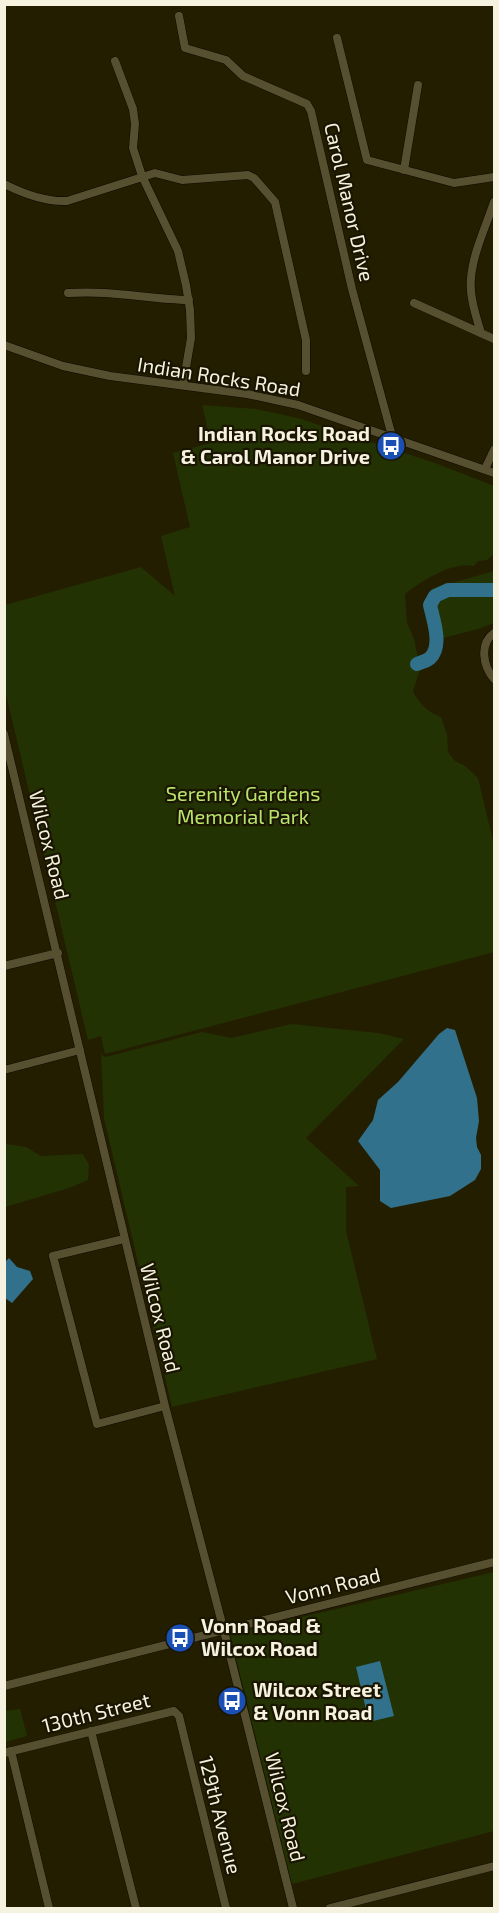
<svg xmlns="http://www.w3.org/2000/svg" width="499" height="1913" font-family="'Exo 2',sans-serif">
  <style>
    .green { fill: #233203 }
    .water { fill: #31718c }
    .lines { fill: none; stroke-linecap: round; stroke-linejoin: round }
    .river { stroke: #31718c; stroke-width: 14 }
    .minor-casing { stroke: #0e0700; stroke-width: 9 }
    .minor { stroke: #575030; stroke-width: 8 }
    .labels { text-anchor: middle; stroke-width: 4.5; stroke-linejoin: round; paint-order: stroke }
    .street-label { font-size: 20px; fill: #f6f2e0; stroke: #1a1500 }
    .poi-label { font-size: 20px; font-weight: bold; fill: #f6f2e0; stroke: #1a1500; text-anchor: start }
    .park-label { font-size: 20px; fill: #b9e66a; stroke: #1a1500 }
  </style>
  <rect width="100%" height="100%" fill="#241e00"/>
  <path class="green" d="M202,405L256,409L298,418L435,463L494,486V554L487,560L478,561L474,566C453,561 421,581 405,594L407,623L414,639L420,669L413,691C418,703 429,713 441,717L447,735L448,752L455,761L465,766L478,778L494,845V952L105,1054L101,1036L88,1040L5,690V605L141,567L175,596L161,536L190,527L173,453L211,443Z
    M494,571V623L478,629L443,638L431,589Z
    M291,1024L378,1033L404,1039L306,1138L359,1186L346,1187V1231L377,1359L172,1407L104,1118L101,1050L102,1055L106,1057L202,1032L231,1038Z
    M5,1144L26,1147L41,1156L83,1154L89,1165L88,1180L69,1188L5,1207Z
    M494,1572V1831L292,1884L230,1634Z
    M20,1709L27,1736L5,1742V1711Z"/>
  <path class="water" d="M447,1028L455,1030L477,1098L479,1121L476,1138L477,1147L481,1155V1169L475,1180L450,1196L391,1208L380,1201V1170L358,1141L373,1120L378,1100L398,1082L439,1034Z
    M9,1258L17,1267L30,1271L33,1279L12,1303L5,1298V1262Z
    M380,1661L394,1716L369,1722L356,1667Z"/>
  <g class="lines">
    <path class="river" d="M417,664C421,662 427,661 430,658C443,646 433,619 430,605L435,596L448,590H494"/>
    <g class="minor-casing">
      <path id="minor" d="M179,16L185,48L226,60L243,76L307,104L311,111L352,289L392,436
        M337,38L367,160L454,183L494,177
        M115,61L133,109L135,124L133,148L142,176L178,251L186,285L190,310L191,338L183,385
        M404,170L418,85
        M4,184C22,193 47,202 67,201L155,173L182,180L248,175L254,178L275,202L306,340V371
        M68,293C111,290 147,299 189,300
        M414,303L494,339
        M481,333C476,316 469,296 471,278C473,253 486,226 494,202
        M4,345L63,366L110,376L247,394L298,405L494,473
        M485,469L494,450
        M494,633C479,644 483,666 494,679
        M4,734L165,1406L224,1631L293,1908
        M4,966L58,953
        M4,1070L80,1050
        M124,1239L53,1256L97,1424L165,1406
        M4,1686L494,1562
        M91,1731L136,1908
        M11,1751L49,1908
        M4,1753L174,1711L179,1716L226,1908
        M330,1908L494,1866"/>
    </g>
    <use href="#minor" class="minor"/>
  </g>
  <defs>
    <g id="bus-disc" transform="scale(1.5)"><circle r="9.5" fill="#1a4fb4" stroke="#1a1500"/><path d="M-5-6H5V4H4V6H2V4H-2V6H-4V4H-5ZM-3.5-4V0h7V-4ZM-3.5 1.2v1.5H-2V1.2ZM2 1.2v1.5H3.5V1.2Z" fill="#fff"/></g>
  </defs>
  <g fill-rule="evenodd">
    <use href="#bus-disc" x="391" y="446"/>
    <use href="#bus-disc" x="180" y="1638"/>
    <use href="#bus-disc" x="232" y="1701"/>
  </g>
  <g class="labels">
    <g class="street-label">
      <text transform="translate(349 202) rotate(77)" y="7">Carol Manor Drive</text>
      <text transform="translate(219 377) rotate(9)" y="7">Indian Rocks Road</text>
      <text transform="translate(49 845) rotate(76)" y="7">Wilcox Road</text>
      <text transform="translate(160 1318) rotate(76)" y="7">Wilcox Road</text>
      <text transform="translate(333 1586) rotate(-14)" y="7">Vonn Road</text>
      <text transform="translate(96 1713) rotate(-14)" y="7">130th Street</text>
      <text transform="translate(285 1807) rotate(76)" y="7">Wilcox Road</text>
      <text transform="translate(220 1815) rotate(76)" y="7">129th Avenue</text>
    </g>
    <g class="poi-label">
      <text x="370" y="441" text-anchor="end">Indian Rocks Road<tspan x="370" dy="23">&amp; Carol Manor Drive</tspan></text>
      <text x="201" y="1633">Vonn Road &amp;<tspan x="201" dy="23">Wilcox Road</tspan></text>
      <text x="253" y="1697">Wilcox Street<tspan x="253" dy="23">&amp; Vonn Road</tspan></text>
    </g>
    <g class="park-label">
      <text x="243" y="801">Serenity Gardens<tspan x="243" dy="23">Memorial Park</tspan></text>
    </g>
  </g>
  <rect width="499" height="1913" fill="none" stroke="#f6f2e0" stroke-width="12"/>
</svg>
